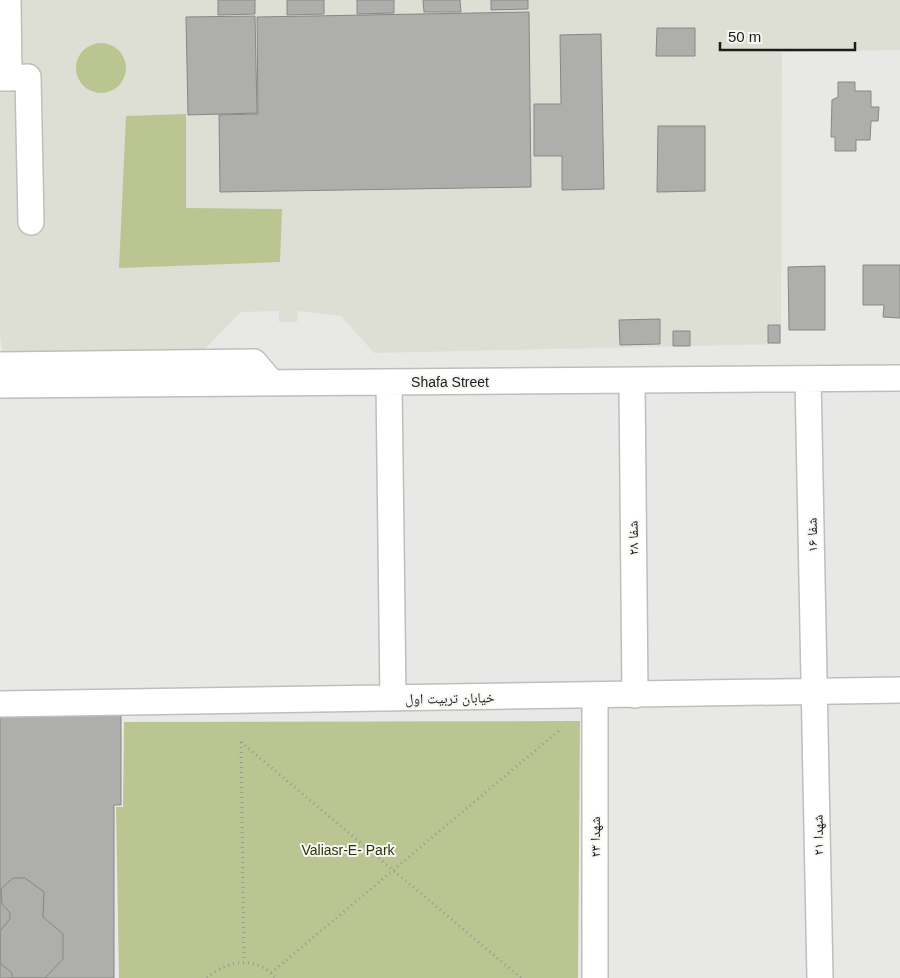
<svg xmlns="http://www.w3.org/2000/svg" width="900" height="978" font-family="Arial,'Noto Naskh Arabic',sans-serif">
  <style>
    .built { fill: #dddfd5 }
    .green { fill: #bac592 }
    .building { fill: #aeafac; stroke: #878885 }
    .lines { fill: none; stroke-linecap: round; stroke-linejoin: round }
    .minor-casing { stroke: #bebfbc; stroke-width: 28 }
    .path { stroke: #999a97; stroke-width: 3; stroke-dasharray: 1 4; stroke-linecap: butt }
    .minor { stroke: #fff; stroke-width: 25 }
    .labels { text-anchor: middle; stroke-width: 4; stroke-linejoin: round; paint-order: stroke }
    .street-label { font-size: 14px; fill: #1c1c1b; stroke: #f6f6f3 }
    .park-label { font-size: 14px; fill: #2d3506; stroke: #f6f6f3 }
  </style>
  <rect width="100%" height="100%" fill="#e8e9e6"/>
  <path class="built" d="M0,0H900V50L782,52L781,344L374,353L341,316L298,311L297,322H279V311L241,312L202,352L3,354L0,336Z"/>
  <path class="green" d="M76 68a25 25 0 1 1 50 0a25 25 0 1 1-50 0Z
    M186,114V208L282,209L280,262L119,268L126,116Z
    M580,721L578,978H119L116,807H123L124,722Z"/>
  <path class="building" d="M218,0H255V14L218,15Z
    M287,0H324V14L287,15Z
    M357,0H394V13L357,14Z
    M423,0H460L461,12H424Z
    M491,0H528V9L491,10Z
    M529,12L531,187L220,192L219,115L258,114L257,17Z
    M255,16L257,113L188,115L186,17Z
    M657,28H695V56H656Z
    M601,34L604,189L562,190V156H534V104H561L560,35Z
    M838,82H855V91H871V107H879L878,121H871L870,140H856V151H835V137H831L832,100L838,97Z
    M658,126H705V191L657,192Z
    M863,265H900V318L883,317L884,305H863Z
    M825,266V330H789L788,267Z
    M660,319V344L620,345L619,320Z
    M768,325H780V343H768Z
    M673,331H690V346H673Z
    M0,713H121V805H114V978H0Z
    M13,878H25L44,892L43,917L63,934V959L45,978H12V973L0,963V931L10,919V913L2,904L1,889Z"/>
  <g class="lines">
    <g class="minor-casing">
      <path id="minor" d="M0,78H9L8,0
        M9,78L28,77L31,222
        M0,365L254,362L272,383
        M808,379L820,978
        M632,382L635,695
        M389,383L393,698
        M0,385L900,378
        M0,704L900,690
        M595,978V696"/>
    </g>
    <path class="path" d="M241,742L521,978
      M241,742L244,962
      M271,973L562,728
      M207,978C228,959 256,956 276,978"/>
    <use href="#minor" class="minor"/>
  </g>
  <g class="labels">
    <g class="street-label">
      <text x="450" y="387">Shafa Street</text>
      <text transform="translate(812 535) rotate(-91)" y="5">شفا ۱۶</text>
      <text transform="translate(633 538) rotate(-91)" y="5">شفا ۲۸</text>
      <text transform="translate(450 698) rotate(-1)" y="5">خیابان تربیت اول</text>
      <text transform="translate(818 835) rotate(-91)" y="5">شهدا ۲۱</text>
      <text transform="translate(595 837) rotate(-90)" y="5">شهدا ۲۳</text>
    </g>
    <g class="park-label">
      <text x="348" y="855">Valiasr-E- Park</text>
    </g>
  </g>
  <path d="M720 42v8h135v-8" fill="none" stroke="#1c1c1b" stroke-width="2.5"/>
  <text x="728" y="42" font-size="15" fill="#1c1c1b" stroke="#f6f6f3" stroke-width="4" paint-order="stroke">50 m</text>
</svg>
